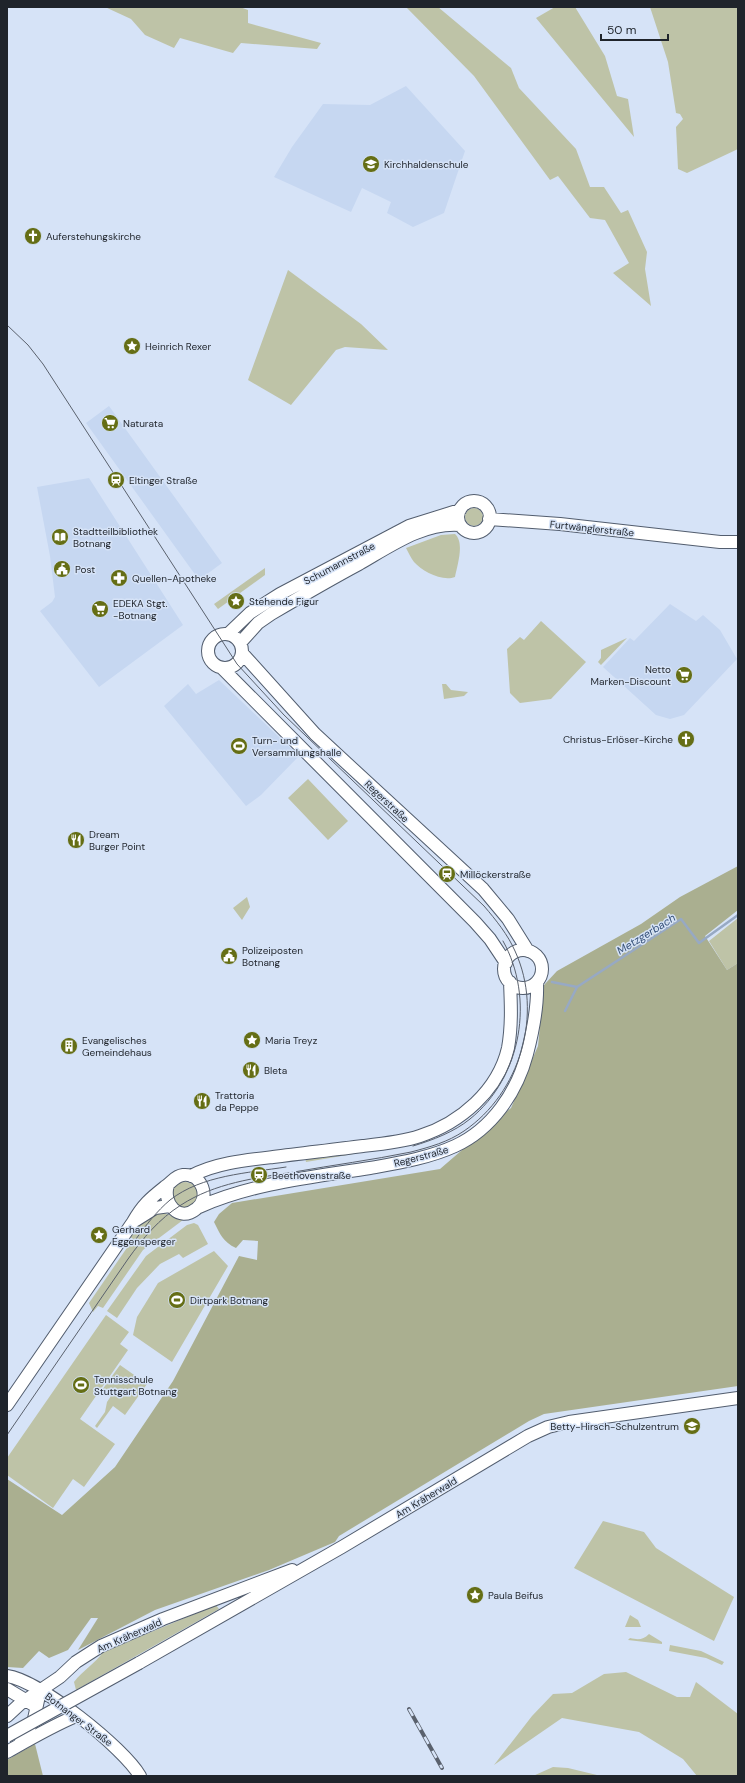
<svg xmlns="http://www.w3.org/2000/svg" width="745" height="1783" font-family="'DM Sans',sans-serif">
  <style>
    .built { fill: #c6d7f1 }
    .green { fill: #bec3a7 }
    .forest { fill: #aaaf90 }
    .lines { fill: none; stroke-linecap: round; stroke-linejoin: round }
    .stream { stroke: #97a9c4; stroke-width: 2.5 }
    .secondary-casing { stroke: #525d6e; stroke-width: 14 }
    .secondary { stroke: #fff; stroke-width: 12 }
    .tram { stroke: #5a616d; stroke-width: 1 }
    .rail-casing { stroke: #5a616d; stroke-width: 4 }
    .rail { stroke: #d6e3f7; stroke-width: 2.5; stroke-dasharray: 8; stroke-linecap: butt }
    .secondary-bridge-casing { stroke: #525d6e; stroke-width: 14; stroke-linecap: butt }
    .secondary-bridge { stroke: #fff; stroke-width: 12 }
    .labels { text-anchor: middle; stroke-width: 3; stroke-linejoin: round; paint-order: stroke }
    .poi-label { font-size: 10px; fill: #1f242b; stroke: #d6e3f7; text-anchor: start }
    .street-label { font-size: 10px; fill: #1f242b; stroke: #d6e3f7 }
    .water-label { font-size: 11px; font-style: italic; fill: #355077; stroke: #d6e3f7 }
  </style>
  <rect width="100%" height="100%" fill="#d6e3f7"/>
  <path class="built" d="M406,86L465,151L444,213L413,227L387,213L391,202L362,188L351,212L274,177L292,147L323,104L370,105Z
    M109,406L222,563L199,580L86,423Z
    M89,478L183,625L99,687L40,611L52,602L55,597L50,556L37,487Z
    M670,604L696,621L703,615L720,630L737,659L684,715L670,719L656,715L603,667L630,638L634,641Z
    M219,680L299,756L261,795L246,806L164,706L188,684L196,694Z"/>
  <path class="green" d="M105,7H240L248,10V23L321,43L317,49L241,43L233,53L180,38L174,48L145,35L131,19Z
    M406,7H438L511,68L519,88L576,149L590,187H604L621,213L628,210L647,252L645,269L651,306L613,273L629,263L605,220L590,218L558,176L550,180L474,76Z
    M555,7H575L605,56L617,96L628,99L634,137L536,18Z
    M650,7H738V149L687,173L678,169L676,127L683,119L680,114L676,113L668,62Z
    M288,270L361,324L388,350L345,347L336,350L291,405L248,380Z
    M465 517a9 9 0 1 1 18 0a9 9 0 1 1-18 0Z
    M455,534C465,543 457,566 455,577C442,582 422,571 414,562C411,558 408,552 406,548L441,535Z
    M265,568V575L218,609L214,604Z
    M541,621L586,662L551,699L520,703L510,693L507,649L520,637L524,640Z
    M627,638L601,665L598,662L601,658V650Z
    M442,684H446L451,690L468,692L464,696L444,699Z
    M308,779L348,821L328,840L288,798Z
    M247,897L250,907L242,920L233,908Z
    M738,918V963L727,970L709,941Z
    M377,1150L306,1162L305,1157Z
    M172 1195a13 13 0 1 1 26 0a13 13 0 1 1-26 0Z
    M159,1212C168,1213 175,1219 183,1220L143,1250L103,1308L98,1306L93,1312L89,1303L133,1239L129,1236L140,1223Z
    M194,1223L198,1225L208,1244L183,1258L179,1254L160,1264L137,1288L117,1318L107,1311L146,1256L187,1225Z
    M214,1251L228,1266L172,1362L133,1335L137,1317L158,1283Z
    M106,1315L129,1332L120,1344L128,1350L80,1419L115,1444L84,1487L73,1479L53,1508L7,1475V1458Z
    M120,1365L147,1384L125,1415L113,1406L97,1428L95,1426L105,1412L107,1402L111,1396L102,1390Z
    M603,1521L644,1532L656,1548L734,1597L714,1641L574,1568Z
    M216,1605L219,1609L76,1690L74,1682C83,1670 95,1664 103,1652Z
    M630,1615L638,1620L641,1627H625Z
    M649,1634L662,1642V1644L628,1640L630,1638C638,1640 643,1640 649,1634Z
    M670,1645L701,1651L724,1662L722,1665L706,1658L669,1651Z
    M626,1672L677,1697H690L696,1682L738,1714V1776H697L683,1759L639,1732L562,1718L494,1765L532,1716L553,1694L572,1693L604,1674Z
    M553,1767L568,1768L601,1776H533Z"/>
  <path class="forest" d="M738,866V910L705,936L727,970L738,963V1386L544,1414L529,1421L476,1453L339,1536L335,1542L269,1570L155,1610L78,1650L98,1618H91L68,1650L49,1658L39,1651L23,1668L7,1667V1479L62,1515L115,1467L173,1381L239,1256L257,1260L258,1241L243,1240L236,1248C223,1242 220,1234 214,1222L219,1214L232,1203L440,1169L511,1108L538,1046L544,985L557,971L641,924L680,897Z
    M35,1744L43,1776H7V1760Z"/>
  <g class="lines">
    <path class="stream" d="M552,982L577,987
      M565,1011L577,987L681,919L699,943L738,915"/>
    <g class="secondary-casing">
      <path id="secondary" d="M458 517a16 16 0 1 1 32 0a16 16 0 1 1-32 0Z
        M489,519L560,524L720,542H738
        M208 651a17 17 0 1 1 34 0a17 17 0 1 1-34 0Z
        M228,634L250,613L280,594L409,526L460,510
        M240,643L258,623L271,614C300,597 329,580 359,564C389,547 423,522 460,525
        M242,653L315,734L483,889L508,919L528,951
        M222,668L475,922L490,939L506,963
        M504 969a19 19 0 1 1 38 0a19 19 0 1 1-38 0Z
        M191,1176C215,1163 246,1160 273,1157C303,1153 333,1150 363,1146C382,1144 402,1142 420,1136C460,1123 498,1091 508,1048C512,1026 511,1004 510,982
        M199,1207C253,1183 313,1177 370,1168C398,1163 429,1158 455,1146C492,1129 517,1092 527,1054C533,1031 538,1007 537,983
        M136,1220L155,1208L170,1206
        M7,1405L133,1222C143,1204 151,1198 166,1186C172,1182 175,1176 183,1175C202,1173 211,1198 196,1209C179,1223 162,1203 168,1185
        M139,1663L342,1547L528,1436L548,1427L569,1422L738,1398
        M7,1676C39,1680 124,1748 140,1776
        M7,1689L32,1704
        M7,1716L20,1704L60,1677L76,1662L101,1646L163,1619L292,1570
        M19,1745L34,1719L40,1691
        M7,1752C30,1739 52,1726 76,1716"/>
    </g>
    <use href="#secondary" class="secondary"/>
    <path class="tram" d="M7,325L28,345L43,364L237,664L284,715L484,906C496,920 508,935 515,951C544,1014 520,1093 464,1131C448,1142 430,1147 411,1152C372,1160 333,1165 294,1172C255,1178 215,1183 181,1205C159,1219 143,1238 128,1259L7,1435
      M413,1146C433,1140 454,1132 470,1119C522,1077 535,998 503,941
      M136,1239C146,1225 157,1211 170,1200C202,1175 248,1173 286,1167"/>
    <g class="rail-casing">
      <path id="rail" d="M409,1709L442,1768"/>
    </g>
    <use href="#rail" class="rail"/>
    <g class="secondary-bridge-casing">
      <path id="secondary-bridge" d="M7,1736L139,1663"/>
    </g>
    <use href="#secondary-bridge" class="secondary-bridge"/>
  </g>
  <defs>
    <g id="school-disc" transform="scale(0.9)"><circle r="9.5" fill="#656e15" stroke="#d6e3f7"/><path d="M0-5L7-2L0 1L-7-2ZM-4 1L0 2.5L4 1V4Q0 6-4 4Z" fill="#fff"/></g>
    <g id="church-disc" transform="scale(0.9)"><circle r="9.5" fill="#656e15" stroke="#d6e3f7"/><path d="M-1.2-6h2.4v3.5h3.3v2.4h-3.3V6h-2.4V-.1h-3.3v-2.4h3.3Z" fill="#fff"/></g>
    <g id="sight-disc" transform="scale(0.9)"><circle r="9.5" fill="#656e15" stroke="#d6e3f7"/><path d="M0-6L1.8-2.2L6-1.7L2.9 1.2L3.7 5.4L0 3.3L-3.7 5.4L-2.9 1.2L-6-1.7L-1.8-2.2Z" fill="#fff"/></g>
    <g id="supermarket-disc" transform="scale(0.9)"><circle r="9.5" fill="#656e15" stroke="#d6e3f7"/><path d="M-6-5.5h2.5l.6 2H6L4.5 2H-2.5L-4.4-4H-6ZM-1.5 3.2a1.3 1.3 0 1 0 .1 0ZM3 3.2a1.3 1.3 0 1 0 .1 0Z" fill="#fff"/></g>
    <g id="station-disc" transform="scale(0.9)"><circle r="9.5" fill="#656e15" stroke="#d6e3f7"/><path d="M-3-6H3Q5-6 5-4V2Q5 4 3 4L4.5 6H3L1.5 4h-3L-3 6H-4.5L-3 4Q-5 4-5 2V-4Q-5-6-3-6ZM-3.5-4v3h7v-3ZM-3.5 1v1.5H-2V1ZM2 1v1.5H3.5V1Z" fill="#fff"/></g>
    <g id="library-disc" transform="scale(0.9)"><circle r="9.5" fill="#656e15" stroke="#d6e3f7"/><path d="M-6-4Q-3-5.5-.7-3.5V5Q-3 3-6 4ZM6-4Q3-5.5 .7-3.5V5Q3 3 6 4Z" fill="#fff"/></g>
    <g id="civic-disc" transform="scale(0.9)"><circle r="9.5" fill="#656e15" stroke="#d6e3f7"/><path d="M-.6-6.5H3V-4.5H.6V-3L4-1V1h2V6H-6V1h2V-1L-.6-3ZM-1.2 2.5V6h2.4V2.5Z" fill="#fff"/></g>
    <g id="pharmacy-disc" transform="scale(0.9)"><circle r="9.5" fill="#656e15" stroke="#d6e3f7"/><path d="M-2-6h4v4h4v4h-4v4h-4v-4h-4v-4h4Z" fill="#fff"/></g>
    <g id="stadium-disc" transform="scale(0.9)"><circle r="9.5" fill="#656e15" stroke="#d6e3f7"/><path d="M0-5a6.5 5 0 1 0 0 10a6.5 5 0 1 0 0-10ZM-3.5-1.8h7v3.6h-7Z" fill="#fff"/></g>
    <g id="restaurant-disc" transform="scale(0.9)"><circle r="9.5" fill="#656e15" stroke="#d6e3f7"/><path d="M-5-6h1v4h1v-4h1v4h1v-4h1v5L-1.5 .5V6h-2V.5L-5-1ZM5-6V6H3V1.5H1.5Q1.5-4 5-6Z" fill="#fff"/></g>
    <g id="building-disc" transform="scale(0.9)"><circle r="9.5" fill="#656e15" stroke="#d6e3f7"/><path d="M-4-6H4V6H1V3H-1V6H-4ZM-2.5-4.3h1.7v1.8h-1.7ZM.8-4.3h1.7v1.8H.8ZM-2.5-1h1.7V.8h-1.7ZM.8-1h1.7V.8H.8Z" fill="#fff"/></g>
  </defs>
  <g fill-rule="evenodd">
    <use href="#school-disc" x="371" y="164"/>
    <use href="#church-disc" x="33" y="236"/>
    <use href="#sight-disc" x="132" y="346"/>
    <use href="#supermarket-disc" x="110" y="423"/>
    <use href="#station-disc" x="116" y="480"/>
    <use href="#library-disc" x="60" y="537"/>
    <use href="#civic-disc" x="62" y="569"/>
    <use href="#pharmacy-disc" x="119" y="578"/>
    <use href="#sight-disc" x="236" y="601"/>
    <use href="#supermarket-disc" x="100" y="609"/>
    <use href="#supermarket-disc" x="684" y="675"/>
    <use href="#church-disc" x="686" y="739"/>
    <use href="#stadium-disc" x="239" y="746"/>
    <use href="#restaurant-disc" x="76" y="840"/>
    <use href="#station-disc" x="447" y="874"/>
    <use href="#civic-disc" x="229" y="956"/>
    <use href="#sight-disc" x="252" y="1040"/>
    <use href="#building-disc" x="69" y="1046"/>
    <use href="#restaurant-disc" x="251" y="1070"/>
    <use href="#restaurant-disc" x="202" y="1101"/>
    <use href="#station-disc" x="259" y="1175"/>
    <use href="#sight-disc" x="99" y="1235"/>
    <use href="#stadium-disc" x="177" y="1300"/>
    <use href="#stadium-disc" x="81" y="1385"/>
    <use href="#school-disc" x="692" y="1426"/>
    <use href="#sight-disc" x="475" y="1595"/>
  </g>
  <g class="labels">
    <g class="poi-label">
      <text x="384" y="168">Kirchhaldenschule</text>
      <text x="46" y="240">Auferstehungskirche</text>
      <text x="145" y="350">Heinrich Rexer</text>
      <text x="123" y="427">Naturata</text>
      <text x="129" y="484">Eltinger Straße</text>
      <text x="73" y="535">Stadtteilbibliothek<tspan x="73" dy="12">Botnang</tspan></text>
      <text x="75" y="573">Post</text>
      <text x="132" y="582">Quellen-Apotheke</text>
      <text x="249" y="605">Stehende Figur</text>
      <text x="113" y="607">EDEKA Stgt.<tspan x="113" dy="12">-Botnang</tspan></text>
      <text x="671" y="673" text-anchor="end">Netto<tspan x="671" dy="12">Marken-Discount</tspan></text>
      <text x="673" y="743" text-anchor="end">Christus-Erlöser-Kirche</text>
      <text x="252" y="744">Turn- und<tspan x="252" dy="12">Versammlungshalle</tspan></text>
      <text x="89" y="838">Dream<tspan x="89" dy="12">Burger Point</tspan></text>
      <text x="460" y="878">Millöckerstraße</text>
      <text x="242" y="954">Polizeiposten<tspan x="242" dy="12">Botnang</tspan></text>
      <text x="82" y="1044">Evangelisches<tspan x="82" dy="12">Gemeindehaus</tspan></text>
      <text x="265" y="1044">Maria Treyz</text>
      <text x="264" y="1074">Bleta</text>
      <text x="215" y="1099">Trattoria<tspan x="215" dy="12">da Peppe</tspan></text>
      <text x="272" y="1179">Beethovenstraße</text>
      <text x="112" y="1233">Gerhard<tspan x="112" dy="12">Eggensperger</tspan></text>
      <text x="190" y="1304">Dirtpark Botnang</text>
      <text x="94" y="1383">Tennisschule<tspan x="94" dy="12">Stuttgart Botnang</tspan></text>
      <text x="679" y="1430" text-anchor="end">Betty-Hirsch-Schulzentrum</text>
      <text x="488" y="1599">Paula Beifus</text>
    </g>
    <g class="street-label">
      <text transform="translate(592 528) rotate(6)" y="4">Furtwänglerstraße</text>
      <text transform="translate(339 563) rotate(-28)" y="4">Schumannstraße</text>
      <text transform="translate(387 801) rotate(43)" y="4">Regerstraße</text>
      <text transform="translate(421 1156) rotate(-15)" y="4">Regerstraße</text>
      <text transform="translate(426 1497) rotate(-31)" y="4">Am Kräherwald</text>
      <text transform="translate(129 1635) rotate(-24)" y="4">Am Kräherwald</text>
      <text transform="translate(79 1719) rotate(37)" y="4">Botnanger Straße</text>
    </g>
    <g class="water-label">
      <text transform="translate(646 934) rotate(-32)" y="4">Metzgerbach</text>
    </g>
  </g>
  <rect width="745" height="1783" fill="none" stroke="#1f242b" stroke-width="16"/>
  <path d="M601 34v6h67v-6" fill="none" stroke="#1f242b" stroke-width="2"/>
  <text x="607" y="34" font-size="12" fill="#1f242b" stroke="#d6e3f7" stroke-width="3" paint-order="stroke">50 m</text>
</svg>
